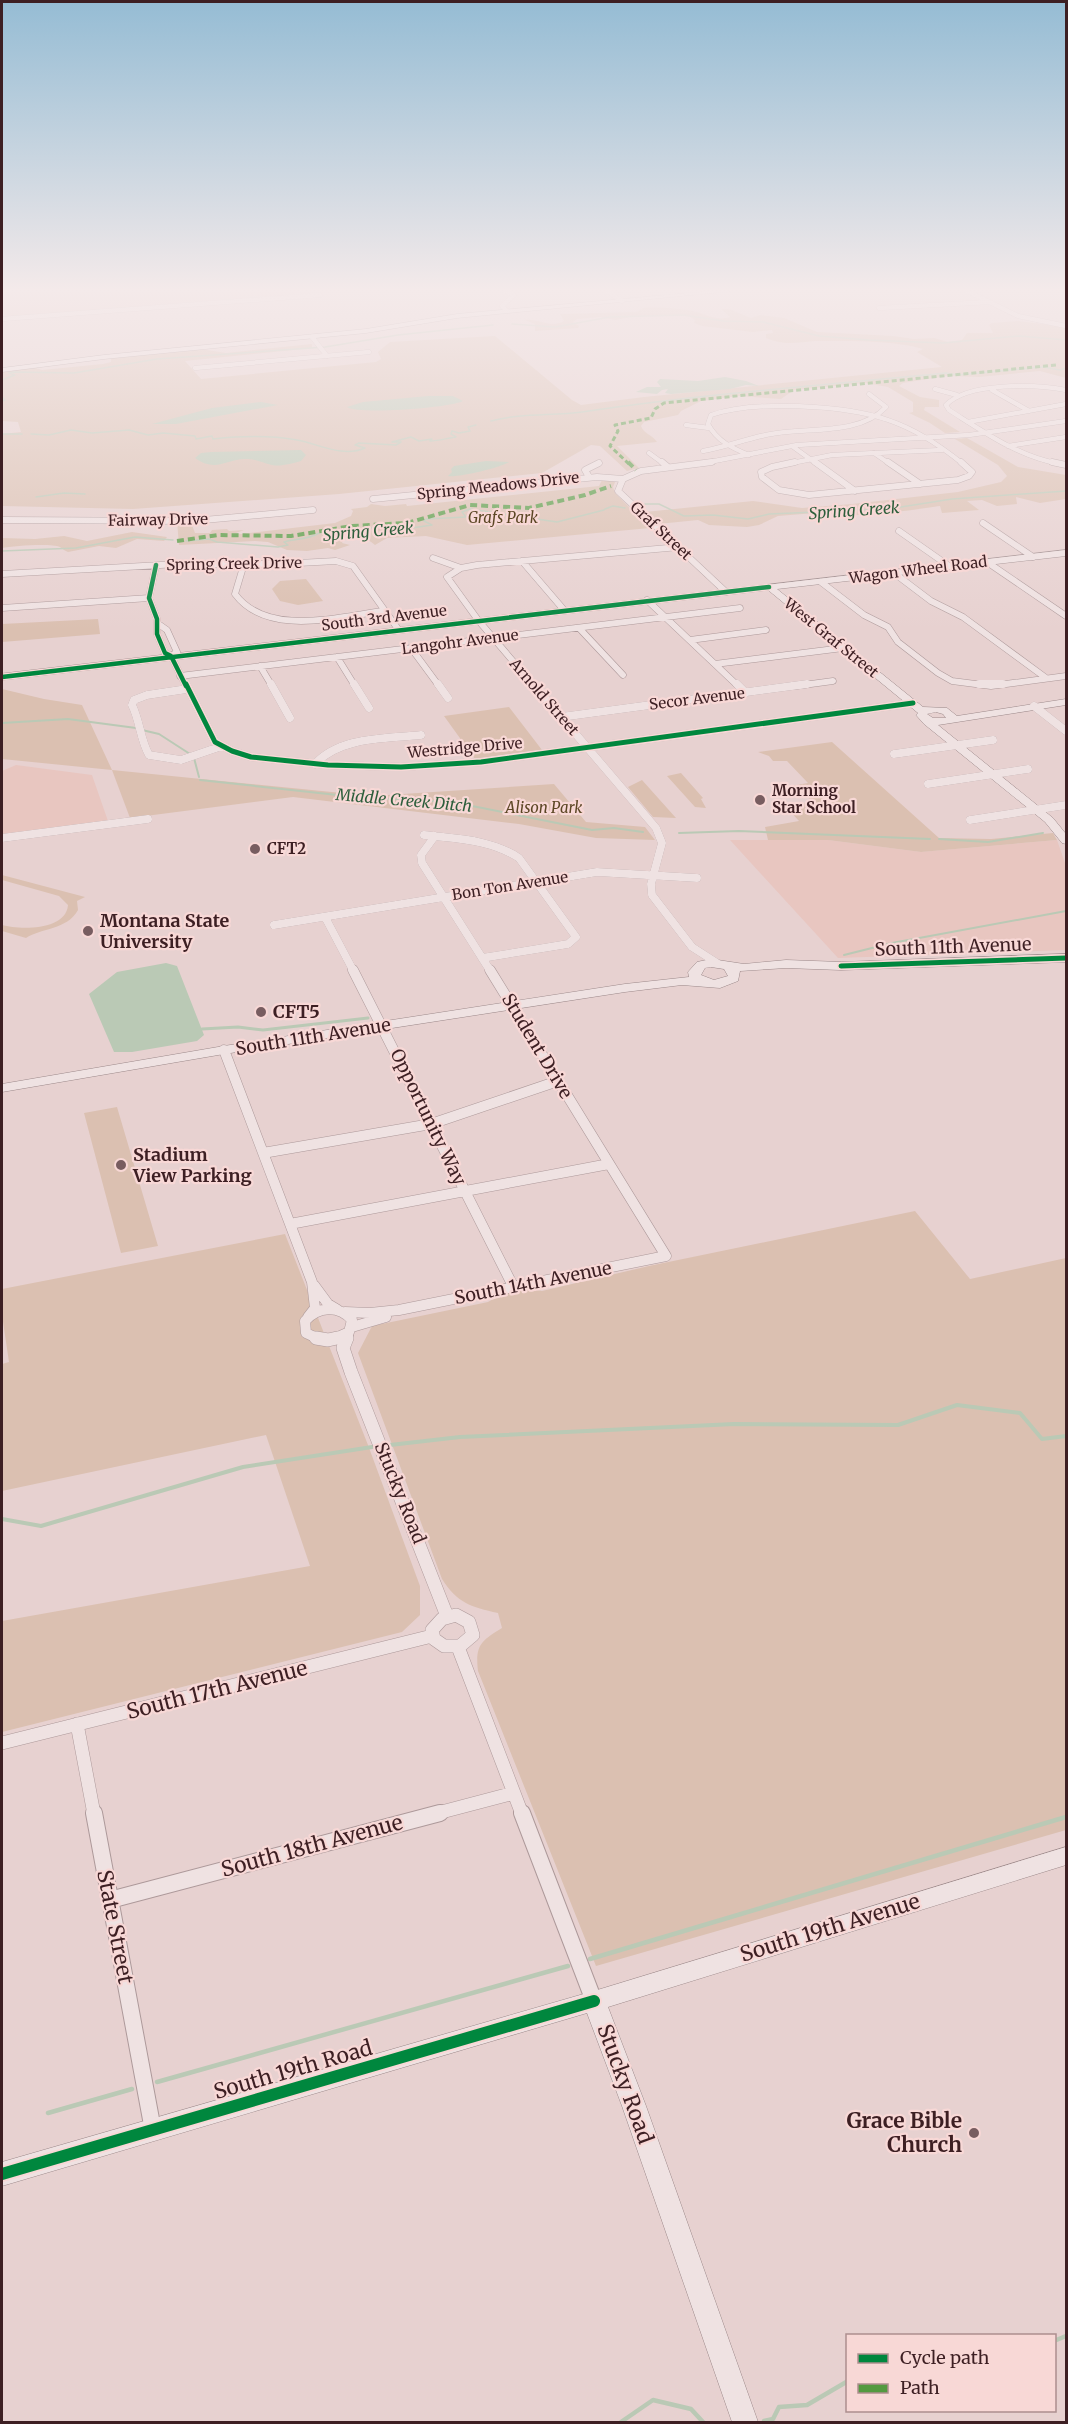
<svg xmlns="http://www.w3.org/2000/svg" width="1068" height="2424" font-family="Merriweather,serif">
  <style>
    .farmland { fill: #e8c6c0 }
    .green { fill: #dbc0b1 }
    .water { fill: #bac9b5 }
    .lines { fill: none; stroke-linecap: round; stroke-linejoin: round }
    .stream-far4 { stroke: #bac9b5; stroke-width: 1.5 }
    .stream-far3 { stroke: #bac9b5; stroke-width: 2 }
    .stream-far2 { stroke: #bac9b5; stroke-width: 3 }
    .stream-far1 { stroke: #bac9b5; stroke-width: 4 }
    .stream { stroke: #bac9b5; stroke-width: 4.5 }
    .street-far5-casing { stroke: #ad999a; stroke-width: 5 }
    .street-far4-casing { stroke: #ad999a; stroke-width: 7 }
    .street-far3-casing { stroke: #ad999a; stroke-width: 8 }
    .street-far2-casing { stroke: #ad999a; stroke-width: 11 }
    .street-far1-casing { stroke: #ad999a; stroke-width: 14 }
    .street-casing { stroke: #ad999a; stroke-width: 18 }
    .secondary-casing { stroke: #9c898a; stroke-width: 1 }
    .street-far5 { stroke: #efe2e2; stroke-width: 4.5 }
    .street-far4 { stroke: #efe2e2; stroke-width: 6 }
    .street-far3 { stroke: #efe2e2; stroke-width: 8 }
    .street-far2 { stroke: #efe2e2; stroke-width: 10 }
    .street-far1 { stroke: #efe2e2; stroke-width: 13 }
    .street { stroke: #efe2e2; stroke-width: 16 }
    .secondary { fill: #efe2e2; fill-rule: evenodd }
    .quiet-far1 { stroke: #539a40; stroke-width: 3; stroke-dasharray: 5 3; stroke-linecap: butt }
    .quiet { stroke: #539a40; stroke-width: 4; stroke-dasharray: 7 4; stroke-linecap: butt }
    .cycleway-far2-casing { stroke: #f8d8d6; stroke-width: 7 }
    .cycleway-far1-casing { stroke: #f8d8d6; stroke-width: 8 }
    .cycleway-casing { stroke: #f8d8d6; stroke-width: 16 }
    .cycleway-far2 { stroke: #00873e; stroke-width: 4.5 }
    .cycleway-far1 { stroke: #00873e; stroke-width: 5 }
    .cycleway { stroke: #00873e; stroke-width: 12 }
    .poi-dot { fill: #785d60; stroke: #f8d8d6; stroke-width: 2 }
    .labels { text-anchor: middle; stroke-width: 4.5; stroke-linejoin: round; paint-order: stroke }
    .far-street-label { font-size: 15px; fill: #3d1f23; stroke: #f8d8d6 }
    .far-park-label { font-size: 15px; font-style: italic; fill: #5b4624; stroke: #f8d8d6 }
    .far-poi-label { font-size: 15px; font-weight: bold; fill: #3d1f23; stroke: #f8d8d6; text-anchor: start }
    .far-water-label { font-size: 16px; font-style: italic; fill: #2d5e3b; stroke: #f8d8d6 }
    .poi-label { font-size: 18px; font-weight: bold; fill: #3d1f23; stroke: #f8d8d6; text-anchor: start }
    .street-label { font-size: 18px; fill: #3d1f23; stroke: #f8d8d6 }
    .near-street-label { font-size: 21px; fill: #3d1f23; stroke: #f8d8d6 }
    .near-poi-label { font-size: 21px; font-weight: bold; fill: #3d1f23; stroke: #f8d8d6; text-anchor: end }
  </style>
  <rect width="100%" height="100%" fill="#e7d1d0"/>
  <path class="farmland" d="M12,291H326L10,317L2,313V293Z
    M16,765L92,775L108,821L2,835V771Z
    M730,840H828L921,852L1057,840L1066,866V950L838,958Z"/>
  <path class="green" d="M643,308C658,307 673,308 687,310C703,312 715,322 730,317L721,309H729L751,318L760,315L784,318L817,332L893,336L914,339L934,338L948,342L962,340L967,333H993L989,325L992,323L1018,321L1066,327V378L1040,371L979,377L947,376L903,383L899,386L920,397L939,400V407H925L924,410L960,432L945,433L930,423L909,413L913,412V402L888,387L865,383L794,390L781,399L739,396L701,401L681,411L678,415L644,422L641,426C644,434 653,435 657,442L617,446L639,468L627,471L600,446L591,445L542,473L339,494L133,509L2,506V434L21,432L18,422L2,421V372L33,367L42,370L103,364L111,362V357L182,350H207L226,353L312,344V348L185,361L201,379L376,362L381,359L378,352L390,342L495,336L572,400L581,405L644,397L942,367L917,352L923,349C894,340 847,341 816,341C799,342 783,346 766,338V334L773,333L772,330L753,332L702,326L694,323L695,320L688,315L629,317L616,320L600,317L577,319L573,322L579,326L578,328L535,331V324L525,320C539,318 550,329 564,321L560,314L637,312Z
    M967,438L1018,467L1066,475V499L1040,503L1016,497L1017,504L997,506L982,500L967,501L979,510L942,513L940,506C918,509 843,521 827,512L778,516L759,525L747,527L709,525L698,520L658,524L645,512L753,501L802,508L852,504L958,492L1001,482L1007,476L998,465L955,439Z
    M603,478L616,480L613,487L615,493L650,528L467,545L426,536L387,538L375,545C366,538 357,533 345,534L342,543L350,545L335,550L328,548L307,551L287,550L268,542L255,541L179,545L177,521L196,523L192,525L195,533H210L212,530L227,529L229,531L244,530L236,533L241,534L335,523L351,516L353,511L351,509L367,507L371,504L385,506L406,504L407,506L599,486Z
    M132,532L167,537L164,541L137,539L116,548L99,546L68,552C65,551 63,549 60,547C51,543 13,546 2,548V538L35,539L64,536L87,541Z
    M306,579L323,601L298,605L280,601L272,589L280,581Z
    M98,619L100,634L2,642V624Z
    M2,689L44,699L82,705L112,770L372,796L554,784L586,822L645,827L655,840L596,838L519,824L293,797L130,818L112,770L2,759Z
    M509,707L542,750L475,759L444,716Z
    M832,742L939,838L991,839L1053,833L1057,840L921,852L828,840H768L765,827L799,821L786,807L812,802L804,793H798L791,786L808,783L787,761H773L769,756L758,752Z
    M681,773L703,798L701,799L706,808L695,807L667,776Z
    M642,780L676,818L653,817L628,787Z
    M2,875L85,897L77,901L78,910C67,930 41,928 26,938L2,931V925C19,930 66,931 68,905L59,896L2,880Z
    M117,1107L158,1246L121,1253L84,1113Z
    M915,1211L970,1279L1066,1258V1830L596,1966L478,1671C475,1645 481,1641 502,1628L498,1613C471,1607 457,1603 442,1579L358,1353L372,1326L488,1302C502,1293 526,1287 542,1291L649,1266Z
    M285,1234L368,1445L420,1586V1615L402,1632L2,1732V1621L310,1566L266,1435L2,1491V1364L9,1362L2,1315V1289Z"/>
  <path class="water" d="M725,377L746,381L759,386L746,385L730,389L671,394L665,393L668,389L662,390L657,394L636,392L647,387H661L657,382L660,379L698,381Z
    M428,396H453L463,401C449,408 358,415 347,407L363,402Z
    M261,402L278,405L176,424H152L212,408Z
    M301,450L306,455L301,461C293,463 280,467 272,465C262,463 257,459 245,459C226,459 216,473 195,458L201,453L211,452Z
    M486,461L509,462C500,468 456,478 448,476L452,472L451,469L454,466Z
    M166,963L177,966L204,1035L197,1041L132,1052H114L89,994L117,972Z"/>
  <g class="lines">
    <path class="stream-far4" d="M512,324L555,327L610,317L683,315L724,321L763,322L819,336L868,340L943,343L1019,336L1066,340
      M2,380L15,375L9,373L13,372L74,373L157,359L325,347L398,335L493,325
      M2,397L5,400L2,401
      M491,421C520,413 552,416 582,412C703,394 824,385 946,373L957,375L1043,367L1060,370L1066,368
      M2,434H22
      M31,434L49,435L71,430L92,433L129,430L148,435L163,433L195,436L196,439L212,436L213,439C241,436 269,435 297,440C319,444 343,458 365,448L355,445L359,443L396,445L401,442H392L411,437L419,441L432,439L430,441C439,441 447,438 456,437L451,434L452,431L459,433L470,431L468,427L476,425
      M36,497L64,493L85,494
      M645,504H659L684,516L713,515L748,519L769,514L888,509L952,499L1066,491
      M605,509L613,506L625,508
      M186,541L209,539L217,542L278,547L288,545L284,542C296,538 308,540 319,533L392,526L398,530L432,525L424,521L426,519L466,517L462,512L470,509L557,522L604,510
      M2,551L76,548L135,537L173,540"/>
    <path class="stream-far3" d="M2,723L68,719L136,728
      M142,730L159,734L190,754
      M194,758L199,777
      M200,780L365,798L452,802L592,830L614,828L643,832
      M679,833L739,831L930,839
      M939,839L988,842L1043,833
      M844,955L892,943L1066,911"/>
    <path class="stream-far2" d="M202,1029L238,1027L263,1030L368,1018"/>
    <path class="stream-far1" d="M390,1445L460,1437L734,1424L898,1425L957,1405L1020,1413L1042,1439L1066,1436
      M2,1519L41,1526L243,1467L372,1447"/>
    <path class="stream" d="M590,1959L1066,1817
      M157,2082L568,1966
      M48,2113L132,2089
      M1054,2341L1066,2336
      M764,2421L773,2419L779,2407L807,2405L848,2381
      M621,2422L653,2400L691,2409L703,2422"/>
    <g class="street-far5-casing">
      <path id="street-far5" d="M505,291L514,295L502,306L507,311
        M967,291L1018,316L1066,326
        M608,292L622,301
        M879,308L990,302
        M2,319L320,295
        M312,337L327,356
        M195,368L369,352
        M935,389L957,395
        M992,390L1029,411
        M968,422L1066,404
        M686,425L709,428
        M792,446L817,464
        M1008,446L1066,437
        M703,451C726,447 748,438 771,434C807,427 859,436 886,407L869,394
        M649,453L664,464
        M874,453L890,464
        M749,455C732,448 717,441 708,424L711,415C754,400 845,405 888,420C915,429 942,447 963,464
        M699,464L797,445L969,435L1066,421
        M787,464L832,455L942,450
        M1060,464C1019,457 984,432 949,410L946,405C968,382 1036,384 1066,390"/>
    </g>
    <g class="street-far4-casing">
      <path id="street-far4" d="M662,462L668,467
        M712,462L641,471L623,479L618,491L726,592
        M795,462L772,467L761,472L762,477L779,490L809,495L958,480L969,476L972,472L961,462
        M815,462L855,491
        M888,462L920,484
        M1052,462L1066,465
        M589,477L585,470L599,463
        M373,499L597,477L623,479
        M2,520L193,521L313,510
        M983,523L1033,557
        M899,531L949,566
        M433,558L461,568
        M522,561L564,610
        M987,562L1066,616
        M244,564L235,594C267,637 337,617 383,611
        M156,565L149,598L157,619V634L165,653L171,656L186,686
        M894,573L931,601L963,617L1046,678
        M2,574L178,564H280L336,561L353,566L398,629
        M821,582L864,615L888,627L898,642L938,673L952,681L991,686
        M647,600L738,686
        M2,608L149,598
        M157,623L167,630L177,652L171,656
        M579,628L623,675
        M690,640L766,630
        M411,648L439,686
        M337,657L355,686
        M715,664L843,648
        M260,666L272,686
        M180,676L740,608
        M534,686L478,620L447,577L461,568L477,565L679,547
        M796,686L833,681
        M991,686L1066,676"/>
    </g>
    <g class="street-far3-casing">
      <path id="street-far3" d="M186,684L215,742L232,751L251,757L328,765L401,767L481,762L913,703
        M271,684L290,718
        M354,684L369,708
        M438,684L448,698
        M533,684L656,828L662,843L651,884L652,895L692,947L717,963
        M737,684L746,693
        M979,684H1003
        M187,689L147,695L134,700L132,705C140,721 140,739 149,755L181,760L222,746
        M1034,706L1066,731
        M561,717L807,684
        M894,754L993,740
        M315,764C341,736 386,739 421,735
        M928,784L1028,769
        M970,820L1066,805
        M424,835C457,839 490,839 519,858L576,937L568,944L482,958
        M435,836L421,855L422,863L491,972
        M2,838L148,819
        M325,917L354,972
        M274,925L597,872L697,878"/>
    </g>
    <g class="street-far2-casing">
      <path id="street-far2" d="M353,970L513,1286
        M224,1050L312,1282L315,1308L308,1317
        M263,1153L431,1124L558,1081
        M290,1224L609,1164
        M314,1285L328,1304L338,1310
        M345,1312L370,1313L399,1310L666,1256L490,970
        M352,1327L386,1317
        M321,1340L306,1333L305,1321C318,1306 339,1305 352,1320L349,1332L331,1340
        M346,1340L349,1332"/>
    </g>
    <g class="street-far1-casing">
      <path id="street-far1" d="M316,1338L328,1340L337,1338
        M347,1338L343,1348L351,1372L447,1616
        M456,1615L469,1622L473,1635L460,1646H444L434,1639L432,1630L442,1619Z
        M458,1647L522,1814
        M77,1724L94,1814
        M2,1743L432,1636
        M434,1814L514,1793"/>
    </g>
    <g class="street-casing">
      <path id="street" d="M94,1813L153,2130
        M522,1813L594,2001
        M110,1900L440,1813"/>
    </g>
    <g class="secondary-casing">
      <path id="secondary" d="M711,291H732L457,318L366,333L104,359L2,372V368L104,355L366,329L457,314Z
        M1066,550V556L777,589L923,707L947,708L957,716L1066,699V705L938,725L1053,818L1066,834V844L1062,843L1045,822L924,724L916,715L918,713L768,590L2,680V674ZM936,712L943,714L946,718H933L927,714Z
        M1066,954V962L841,970L786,968L740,971L738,981L720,988L682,985L625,992L224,1054L2,1092V1084L224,1046L625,984L689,977L688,972L697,962L711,959L744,964L786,960L841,962ZM711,967L724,969L728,976L714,980L701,975L705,968Z
        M1066,1847V1865L608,2007L646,2106L758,2422H732L622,2106L587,2013L2,2186V2162L594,1991Z"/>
    </g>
    <use href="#street-far5" class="street-far5"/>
    <use href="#street-far4" class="street-far4"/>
    <use href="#street-far3" class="street-far3"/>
    <use href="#street-far2" class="street-far2"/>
    <use href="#street-far1" class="street-far1"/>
    <use href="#street" class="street"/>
    <use href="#secondary" class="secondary"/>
    <path class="quiet-far1" d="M629,464L610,446L618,431L615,425L651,418L655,409L664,403L1056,365"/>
    <path class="quiet" d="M628,462L636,470
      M177,541L218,535L291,536L352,526L407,523L470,505L529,508L585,495L611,486"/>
    <g class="cycleway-far2-casing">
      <path id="cycleway-far2" d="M156,565L149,598L157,619V634L165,653L171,656L186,686
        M2,677L769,587"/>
    </g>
    <g class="cycleway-far1-casing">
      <path id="cycleway-far1" d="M186,684L215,742L232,751L251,757L328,765L401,767L481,762L913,703
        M841,966L1066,958"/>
    </g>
    <g class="cycleway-casing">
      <path id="cycleway" d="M2,2174L594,2001"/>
    </g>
    <use href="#cycleway-far2" class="cycleway-far2"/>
    <use href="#cycleway-far1" class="cycleway-far1"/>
    <use href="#cycleway" class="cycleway"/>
  </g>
  <linearGradient id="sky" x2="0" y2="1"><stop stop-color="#95bcd4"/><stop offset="0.46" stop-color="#f4eaea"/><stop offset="1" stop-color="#f4eaea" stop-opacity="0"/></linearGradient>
  <rect width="1068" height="630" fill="url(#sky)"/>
  <g class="poi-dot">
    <circle cx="760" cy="800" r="6"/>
    <circle cx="255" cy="849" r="6"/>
    <circle cx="88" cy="931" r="6"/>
    <circle cx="261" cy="1012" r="6"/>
    <circle cx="121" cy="1165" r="6"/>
    <circle cx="974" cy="2133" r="6"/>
  </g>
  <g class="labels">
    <g class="far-street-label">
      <text transform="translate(498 486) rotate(-6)" y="5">Spring Meadows Drive</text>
      <text transform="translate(158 520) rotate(-1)" y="5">Fairway Drive</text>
      <text transform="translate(661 531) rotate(43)" y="5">Graf Street</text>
      <text transform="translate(234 564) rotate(-1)" y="5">Spring Creek Drive</text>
      <text transform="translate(918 570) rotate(-7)" y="5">Wagon Wheel Road</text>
      <text transform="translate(384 618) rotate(-7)" y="5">South 3rd Avenue</text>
      <text transform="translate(831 638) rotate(39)" y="5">West Graf Street</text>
      <text transform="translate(460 642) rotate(-7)" y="5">Langohr Avenue</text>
      <text transform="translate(544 697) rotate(49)" y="5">Arnold Street</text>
      <text transform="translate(697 699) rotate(-7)" y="5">Secor Avenue</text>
      <text transform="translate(465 748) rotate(-5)" y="5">Westridge Drive</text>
      <text transform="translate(510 886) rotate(-9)" y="5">Bon Ton Avenue</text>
    </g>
    <g class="far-park-label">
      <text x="503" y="523">Grafs Park</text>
      <text x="544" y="813">Alison Park</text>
    </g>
    <g class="far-poi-label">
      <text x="772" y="796">Morning<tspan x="772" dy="17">Star School</tspan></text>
      <text x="267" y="854">CFT2</text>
    </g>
    <g class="far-water-label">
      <text transform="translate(854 510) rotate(-4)" y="6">Spring Creek</text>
      <text transform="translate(368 531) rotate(-5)" y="6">Spring Creek</text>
      <text transform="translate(404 800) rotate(5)" y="6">Middle Creek Ditch</text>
    </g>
    <g class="poi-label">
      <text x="100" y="927">Montana State<tspan x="100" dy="21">University</tspan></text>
      <text x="273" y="1018">CFT5</text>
      <text x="133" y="1161">Stadium<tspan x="133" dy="21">View Parking</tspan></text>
    </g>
    <g class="street-label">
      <text transform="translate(953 947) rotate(-2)" y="6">South 11th Avenue</text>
      <text transform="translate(313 1037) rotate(-9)" y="6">South 11th Avenue</text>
      <text transform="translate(537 1046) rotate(59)" y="6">Student Drive</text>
      <text transform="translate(428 1117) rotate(64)" y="6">Opportunity Way</text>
      <text transform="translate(533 1283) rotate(-11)" y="6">South 14th Avenue</text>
      <text transform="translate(400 1493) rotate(68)" y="6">Stucky Road</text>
    </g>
    <g class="near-street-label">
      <text transform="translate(217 1690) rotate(-14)" y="7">South 17th Avenue</text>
      <text transform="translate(312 1846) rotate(-15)" y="7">South 18th Avenue</text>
      <text transform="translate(115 1927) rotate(79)" y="7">State Street</text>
      <text transform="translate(830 1928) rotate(-17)" y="7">South 19th Avenue</text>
      <text transform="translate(293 2070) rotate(-16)" y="7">South 19th Road</text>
      <text transform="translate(625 2084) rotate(70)" y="7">Stucky Road</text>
    </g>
    <g class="near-poi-label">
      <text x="962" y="2128">Grace Bible<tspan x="962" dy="24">Church</tspan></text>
    </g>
  </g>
  <rect width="1068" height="2424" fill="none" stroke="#3d1f23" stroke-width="6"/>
  <rect x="846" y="2334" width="210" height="78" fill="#f8d8d6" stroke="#ad8e8e" stroke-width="1.5"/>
  <rect x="858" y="2354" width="30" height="9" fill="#00873e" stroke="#ad8e8e" stroke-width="1.5"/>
  <text x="900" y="2364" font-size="18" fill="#3d1f23">Cycle path</text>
  <rect x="858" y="2384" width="30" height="9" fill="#539a40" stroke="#ad8e8e" stroke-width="1.5"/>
  <text x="900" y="2394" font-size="18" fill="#3d1f23">Path</text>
</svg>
